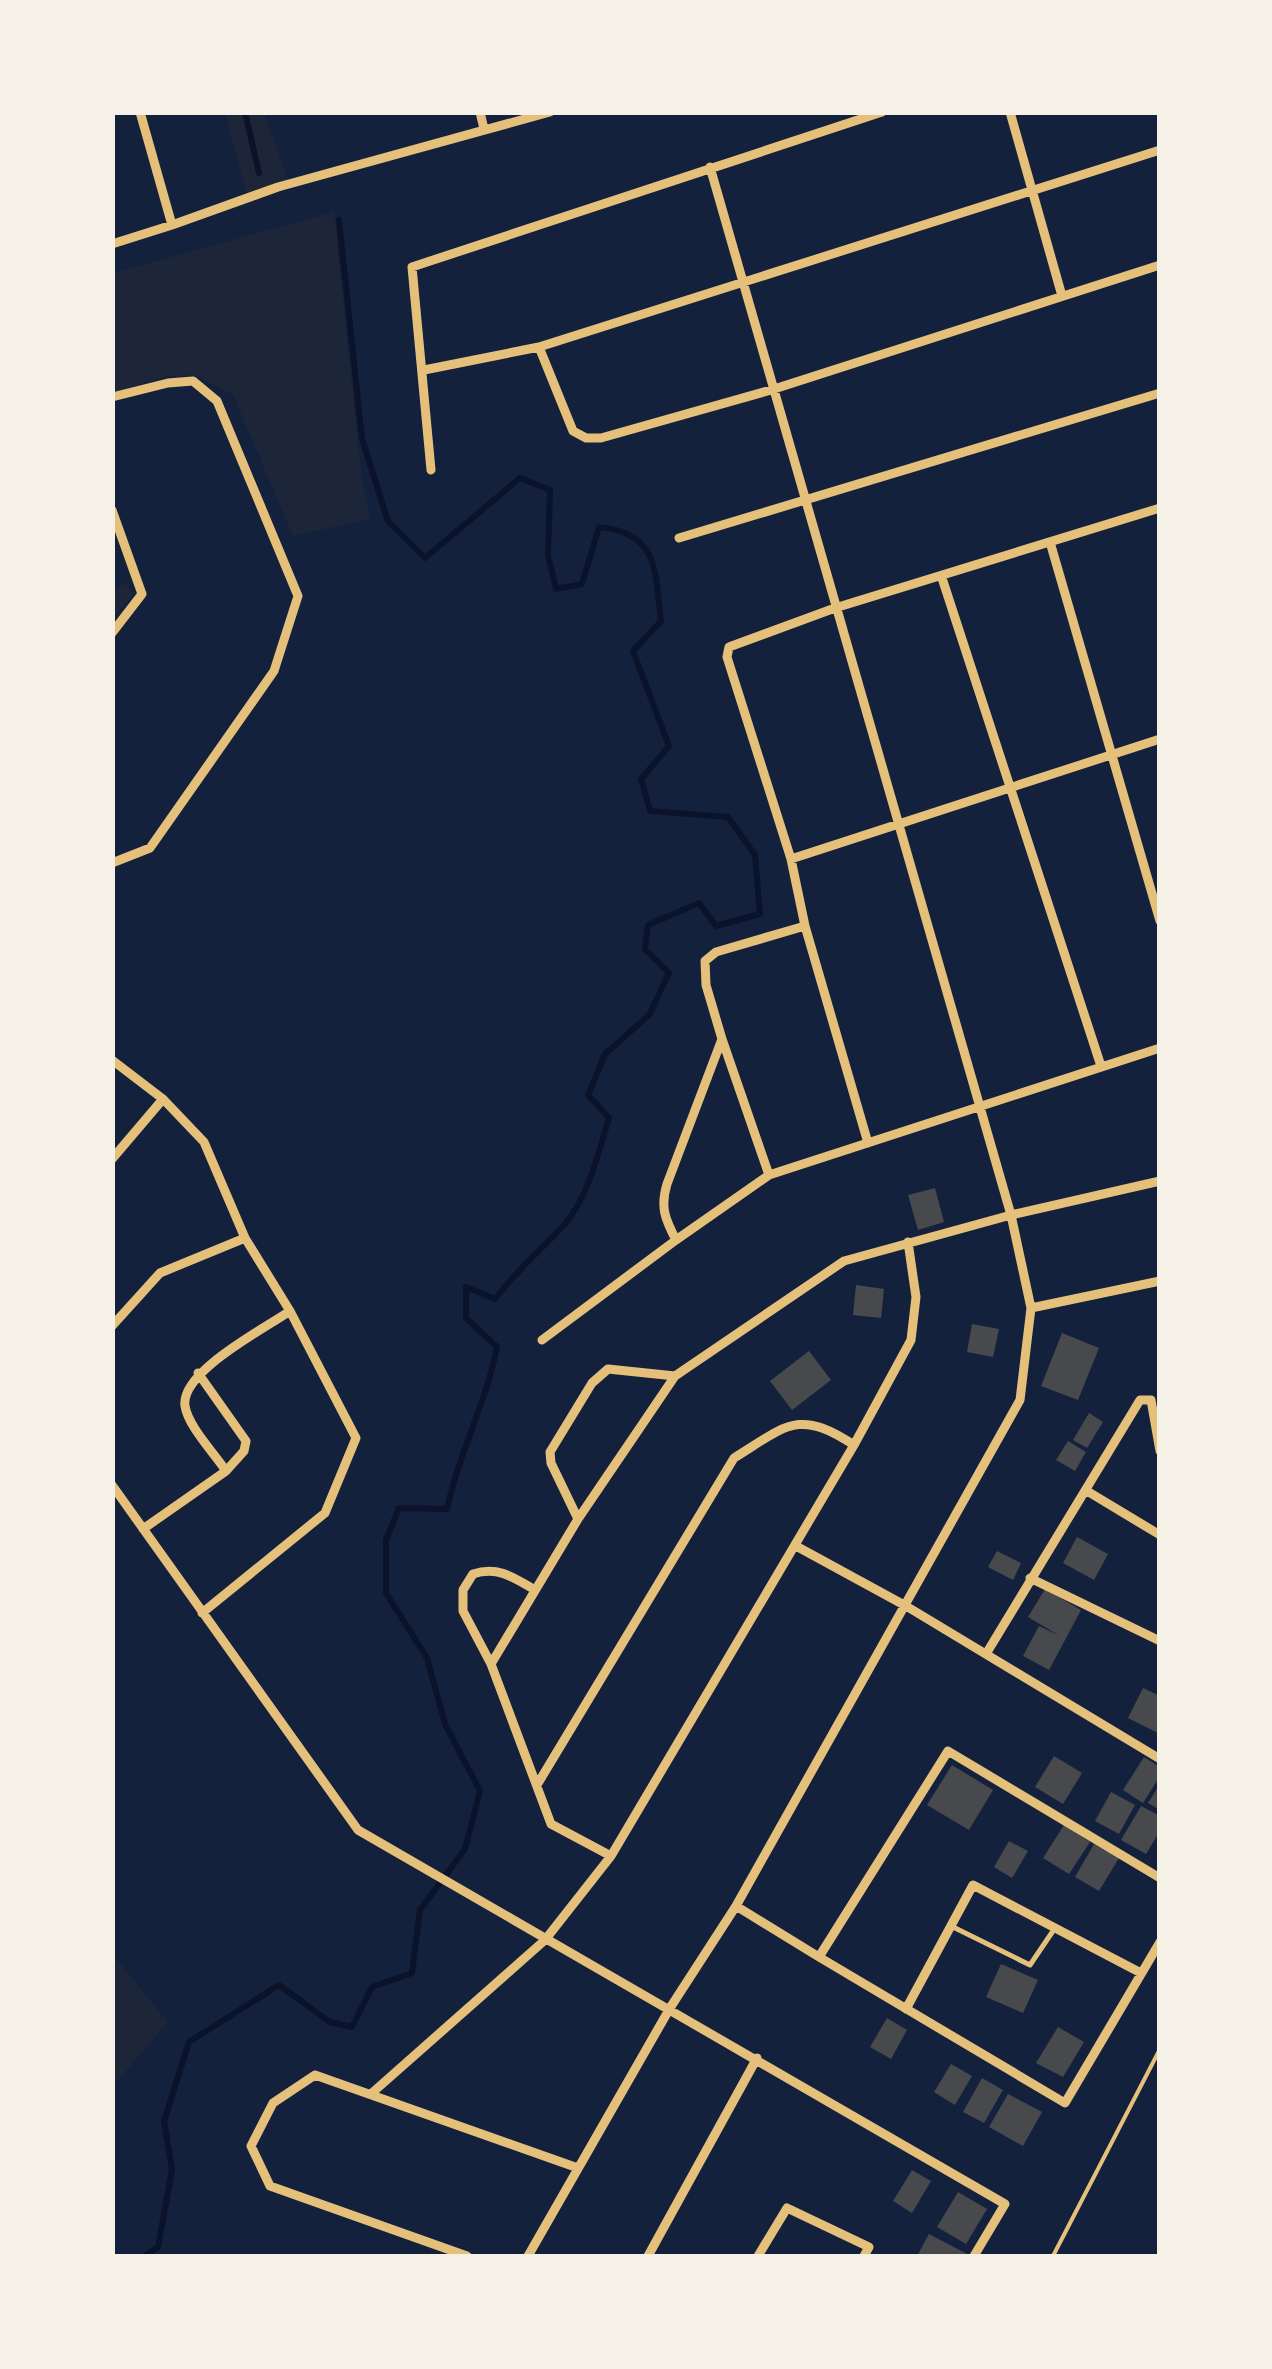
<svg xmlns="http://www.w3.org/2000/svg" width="1272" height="2369" font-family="'Roboto Condensed',sans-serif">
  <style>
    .green { fill: #1d2539 }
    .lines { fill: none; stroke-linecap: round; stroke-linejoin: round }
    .stream { stroke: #0b132b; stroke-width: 6 }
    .building { fill: #48494c }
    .path { stroke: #e5c07b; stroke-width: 4 }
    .service { stroke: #e5c07b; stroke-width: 5 }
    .minor { stroke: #e5c07b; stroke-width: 9 }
  </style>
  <rect width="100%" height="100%" fill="#14213d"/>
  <path class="green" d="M225,113H274L265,116L289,182L247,194Z
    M334,212L362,481L370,519L293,536L233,395L195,375L168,376L113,393V273Z
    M127,583L132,596L113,618V590Z
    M113,1955L168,2022L113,2086Z"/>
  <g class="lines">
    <path class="stream" d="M245,112L259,173
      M145,2256L158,2247L172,2170L164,2121L189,2042L279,1985L330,2022L352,2027L372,1987L412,1973L420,1910L465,1849L480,1791L445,1724L427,1658L386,1593V1540L399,1508L447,1509C459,1452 486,1404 497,1347L466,1318V1287L495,1299C516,1271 541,1250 564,1225C589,1196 598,1153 609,1118L588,1095L605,1054L649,1015L669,973L645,949L648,925L699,903L716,926L760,914L755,855L728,817L650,811L641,779L669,746L633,651L661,621C655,571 659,533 599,527L582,584L556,589L548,555L550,490L520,478L425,558L388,521L362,439L339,220"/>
  </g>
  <path class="building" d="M935,1188L944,1222L918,1230L908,1195Z
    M856,1285L884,1289L881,1318L853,1315Z
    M972,1324L999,1329L993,1357L967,1352Z
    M1062,1333L1099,1348L1078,1400L1041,1386Z
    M809,1351L831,1380L792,1410L770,1381Z
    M1089,1413L1103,1422L1087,1448L1073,1440Z
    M1068,1441L1086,1452L1075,1471L1056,1460Z
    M1077,1537L1108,1554L1094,1580L1063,1563Z
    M997,1551L1021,1563L1013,1580L988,1567Z
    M1045,1589L1081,1610L1049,1670L1023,1656L1039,1626L1060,1636L1028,1617Z
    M1143,1688L1160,1696V1734L1128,1718Z
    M1054,1756L1082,1773L1063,1804L1035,1787Z
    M1144,1757L1160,1767V1776L1143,1803L1123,1790Z
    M952,1765L993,1790L969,1830L927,1805Z
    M1160,1784V1810L1148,1803Z
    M1111,1792L1135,1805L1119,1834L1095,1821Z
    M1141,1806L1160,1816V1831L1146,1854L1121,1840Z
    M1064,1825L1090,1842L1069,1874L1043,1858Z
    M1009,1841L1028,1851L1012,1878L994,1867Z
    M1094,1844L1119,1858L1099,1891L1075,1877Z
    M1001,1964L1038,1980L1023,2013L986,1997Z
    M887,2018L907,2030L891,2059L870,2047Z
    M1058,2027L1084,2042L1063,2077L1036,2063Z
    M951,2064L972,2076L955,2105L934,2092Z
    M982,2078L1003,2090L984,2123L963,2112Z
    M1008,2094L1042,2112L1023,2146L989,2127Z
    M912,2170L931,2181L912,2213L893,2201Z
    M958,2192L987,2209L966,2244L937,2227Z
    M929,2234L971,2256H917Z"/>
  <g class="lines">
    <path class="path" d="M1053,2256L1160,2049"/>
    <path class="service" d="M953,1927L1030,1965L1055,1928"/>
    <path class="minor" d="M140,112L172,225L278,187L550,112
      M480,112L484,129
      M1010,112L1062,296
      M112,244L172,225
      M539,347L573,431L586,438H601L771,390L1160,265
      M424,370L539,347L1160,150
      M112,397L168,383L193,381L217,401L298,596L274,671L150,848L112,863
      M431,470L412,267L882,112
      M1160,508L835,608L729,647L727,657L791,859L805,926L716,952L705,961L706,985L722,1039L667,1184C660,1207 665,1219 676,1240L769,1175L1160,1048
      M112,510L142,594L112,633
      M679,538L1160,393
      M1050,542L1160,921
      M942,578L1101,1066
      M791,859L1160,739
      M805,926L868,1143
      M722,1039L769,1175
      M112,1060L163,1099L204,1142L245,1238L290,1311L356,1438L325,1513L202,1613
      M112,1159L163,1099
      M1031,1308L1160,1281
      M112,1326L160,1273L245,1238
      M542,1340L676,1240
      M198,1373L246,1441L244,1451L226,1471
      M854,1445L911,1340L916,1297L908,1242
      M112,1485L358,1830L1005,2204L974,2256
      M1087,1491L1160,1535
      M578,1519L551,1463L550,1452L592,1383L608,1369L675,1376
      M143,1529L226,1471C214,1453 188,1426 185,1406C180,1372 264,1329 290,1311
      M796,1546L906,1606L1160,1759
      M1030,1578L1160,1641
      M535,1590C513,1577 498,1566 473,1574L463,1590V1611L491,1664L551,1824L611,1856
      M986,1654L1140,1400H1151L1160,1451
      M491,1664L578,1519L675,1376L844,1261L1011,1215L1160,1181
      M1160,1878L948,1751L819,1957L1065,2103L1160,1942
      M736,1906L819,1957
      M906,2009L973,1885L1141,1973
      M372,2093L545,1940L611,1856L854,1445C798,1408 786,1426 734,1458L537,1785
      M467,2256L270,2186L251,2146L273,2103L315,2075L578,2168
      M528,2256L670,2008L736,1906L1020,1400L1031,1308L1011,1215L710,167
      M648,2256L757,2058
      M758,2256L787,2208L869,2247L864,2256"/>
  </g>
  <rect width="1272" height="2369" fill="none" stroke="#f6f1e7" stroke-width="230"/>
</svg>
